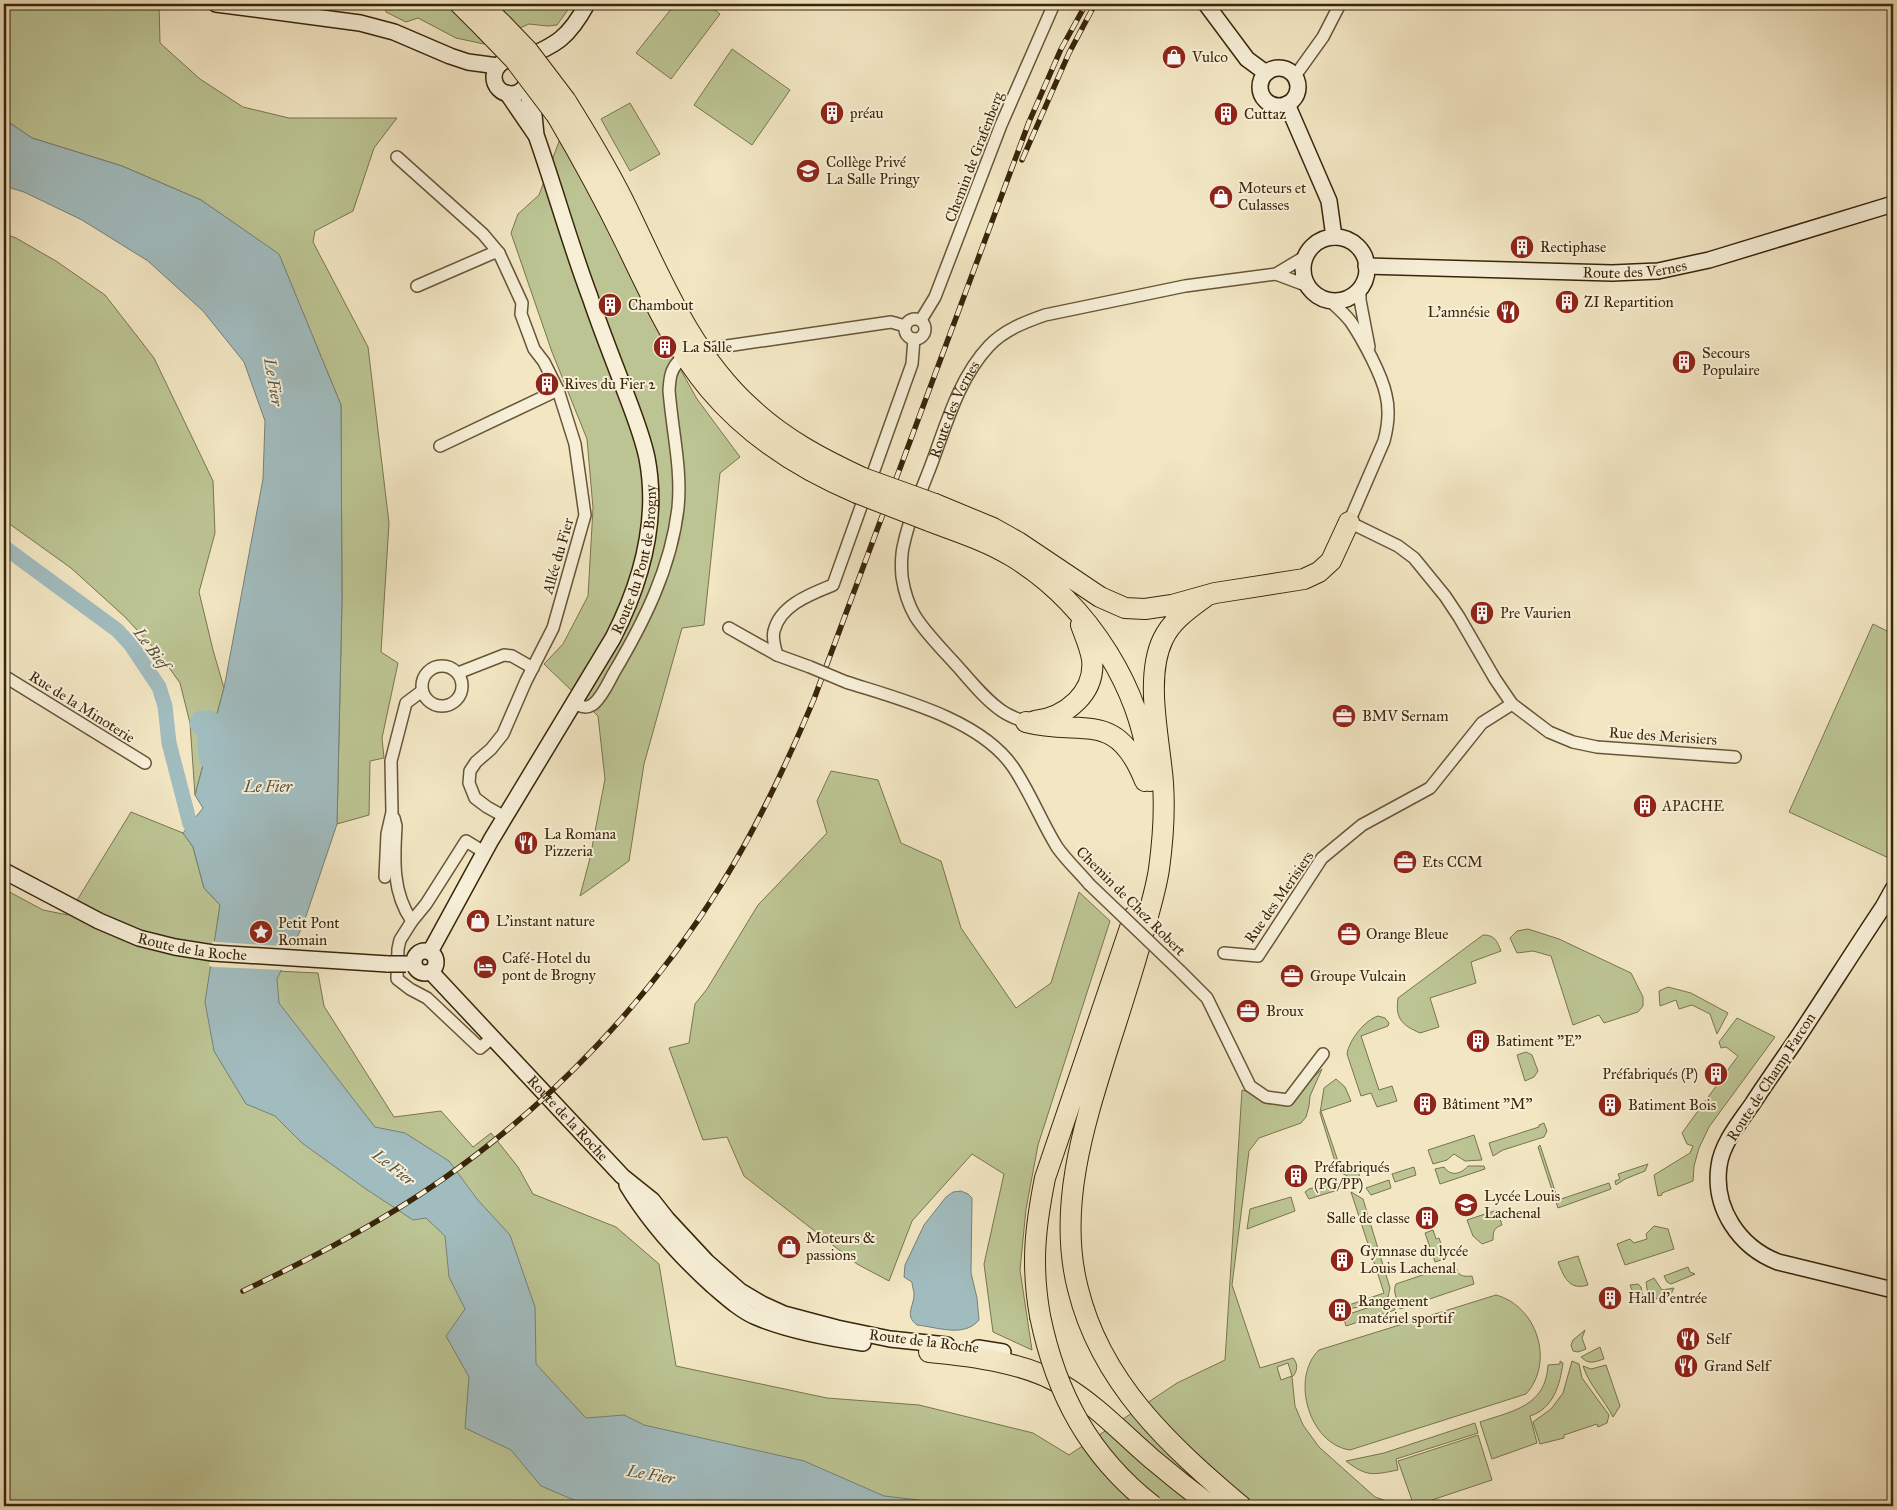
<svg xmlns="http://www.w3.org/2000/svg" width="1897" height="1510" font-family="'IM FELL Great Primer',serif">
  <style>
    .green { fill: #bcc493; stroke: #7a744e; fill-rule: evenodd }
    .water { fill: #a1bcbf; stroke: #778076 }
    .pier { fill: #f2e6c3 }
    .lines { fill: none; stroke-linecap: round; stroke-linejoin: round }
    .canal { stroke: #a1bcbf; stroke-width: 15 }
    .river { stroke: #a1bcbf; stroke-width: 25 }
    .street-casing { stroke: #675537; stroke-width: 14 }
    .secondary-casing { stroke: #392508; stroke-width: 18 }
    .highway-casing { stroke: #392508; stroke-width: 22 }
    .street { stroke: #f7efd8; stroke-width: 11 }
    .secondary { stroke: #f7efd8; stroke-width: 15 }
    .highway { stroke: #f2e6c3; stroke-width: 20 }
    .rail-casing { stroke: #392508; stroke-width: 5.5 }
    .rail { stroke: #f7efd8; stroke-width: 4; stroke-dasharray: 11; stroke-linecap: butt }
    .street-bridge-casing { stroke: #675537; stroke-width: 14; stroke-linecap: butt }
    .secondary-bridge-casing { stroke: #392508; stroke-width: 18; stroke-linecap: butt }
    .highway-bridge-casing { stroke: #392508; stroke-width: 22; stroke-linecap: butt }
    .street-bridge { stroke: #f7efd8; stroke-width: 11 }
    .secondary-bridge { stroke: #f7efd8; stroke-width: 15 }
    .highway-bridge { stroke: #f2e6c3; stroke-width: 20 }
    .labels { text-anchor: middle; stroke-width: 4; stroke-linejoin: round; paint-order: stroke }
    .poi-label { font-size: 15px; fill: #392508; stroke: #f7efd8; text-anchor: start }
    .street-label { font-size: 15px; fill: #392508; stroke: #f7efd8 }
    .water-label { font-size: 16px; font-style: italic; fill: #58523f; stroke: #f7efd8 }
  </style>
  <rect width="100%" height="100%" fill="#f2e6c3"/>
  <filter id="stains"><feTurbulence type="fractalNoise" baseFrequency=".004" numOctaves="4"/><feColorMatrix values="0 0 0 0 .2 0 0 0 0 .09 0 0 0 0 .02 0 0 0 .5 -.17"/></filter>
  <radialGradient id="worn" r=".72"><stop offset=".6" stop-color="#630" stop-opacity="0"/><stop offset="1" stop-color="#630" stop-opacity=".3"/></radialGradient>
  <path class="green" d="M4,4H159L160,43L200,79L243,107L289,118H397L374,148L353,211L315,231L313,242L368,347L389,523L381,652L398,663L382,738L384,758L370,761L369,815L337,824L342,601L341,405L279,255L201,200L122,166L32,138L4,119Z
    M385,4H572L557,25L548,26L529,24L484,44L456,38L418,18L406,22L386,12Z
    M675,4H707L720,14L671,79L636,53Z
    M732,49L790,90L752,145L694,105Z
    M630,103L660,154L630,171L601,119Z
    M560,139L601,213L659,331L697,399L740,457L720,473L704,625L682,628L644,764L629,861L580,896L590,858L605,779L598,716L544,664L563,644L588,596L593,508L587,439L552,352L511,233L518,214L539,195Z
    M4,234L16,238L56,261L105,295L154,358L213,481L215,533L199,592L213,650L224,688L195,795L190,723L180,683L160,655L125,617L71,568L4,520Z
    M1873,624L1893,634V860L1789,812Z
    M831,771L878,780L901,843L941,861L961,928L1016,1008L1051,983L1079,892L1110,921L1038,1145L1026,1209L1020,1270L1032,1350L993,1332L984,1264L1004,1174L972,1154L912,1221L889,1281L857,1264L744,1176L727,1137L703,1140L669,1048L689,1043L695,1004L707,989L758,905L827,833L817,801Z
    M131,812L183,833L193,847L204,888L220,905L211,968L318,973L324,1006L394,1117L441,1111L473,1147L491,1133L518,1167L533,1194L616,1227L659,1264L676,1366L827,1398L919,1405L1033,1433L1069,1455L1177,1383L1225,1360L1242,1090L1287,1103L1322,1069L1310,1096L1309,1106L1306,1117L1301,1123L1259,1138L1249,1151L1232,1285L1260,1368L1293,1358C1298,1363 1298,1372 1292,1377L1295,1406L1303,1425L1319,1447L1375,1497L1401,1506H4V889L43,910L68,915ZM1288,1363L1292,1376L1281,1380L1277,1367Z
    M1528,929L1559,939L1631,973L1643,997V1006L1638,1012L1604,1023L1599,1015L1573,1025L1551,956L1533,951L1517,953L1510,938L1517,931Z
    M1483,935C1495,935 1497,941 1501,951L1471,962L1476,983L1430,998L1439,1027L1420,1033C1402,1025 1395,1019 1398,998Z
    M1668,987L1691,993L1728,1013L1717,1034L1710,1014L1692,1005L1679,1009L1676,1000L1660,1006L1659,991Z
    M1378,1016L1385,1018L1389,1023L1388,1026L1361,1036L1379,1090L1392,1086L1397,1101L1377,1107L1371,1093L1361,1096L1347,1054C1349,1040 1365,1020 1378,1016Z
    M1737,1018L1775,1037L1709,1127L1699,1148L1694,1166L1693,1181L1662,1193V1195L1658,1196L1654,1175L1690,1153L1693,1146L1687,1144L1682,1133L1738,1056L1726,1047L1721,1048L1719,1042Z
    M1526,1052L1532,1055L1538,1071L1534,1077L1525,1081L1517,1055Z
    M1336,1079L1345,1087L1351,1101L1321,1111L1342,1173L1357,1168L1362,1184L1338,1171L1320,1113L1324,1088Z
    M1544,1123L1547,1131L1544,1137L1503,1150L1493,1156L1489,1143L1539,1127V1125Z
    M1474,1135L1482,1160L1465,1161L1454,1154L1447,1160L1433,1164L1428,1150Z
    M1540,1145L1558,1200L1609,1183L1611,1189L1558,1208L1538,1147Z
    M1648,1164L1645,1171L1625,1179L1616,1185L1615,1181L1620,1179L1618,1174Z
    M1468,1166H1484L1485,1169L1440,1184L1435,1169L1444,1167C1451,1177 1461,1174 1468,1166Z
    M1414,1167L1416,1175L1395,1182L1392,1174Z
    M1389,1180L1391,1188L1371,1195L1366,1188Z
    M1337,1181L1344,1188L1309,1199L1305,1192L1309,1189Z
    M1351,1192L1363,1199L1390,1288L1388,1297L1360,1307L1347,1309L1346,1306L1384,1293Z
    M1291,1197L1295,1211L1247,1229L1250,1209Z
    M1497,1210L1502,1225C1494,1228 1493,1231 1493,1240L1482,1244L1473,1236L1467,1220Z
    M1654,1226L1668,1229L1674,1249L1625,1265L1617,1244L1630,1239L1634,1243L1647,1239L1646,1234Z
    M1433,1230L1436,1239L1439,1238L1445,1255L1444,1259L1435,1262L1425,1233Z
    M1578,1256L1588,1285C1569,1291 1564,1277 1558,1262Z
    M1452,1265L1456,1267C1458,1276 1463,1277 1472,1276L1474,1284L1400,1309C1398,1302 1392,1291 1396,1284Z
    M1688,1267L1690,1272L1695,1274L1671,1284L1667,1282L1664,1276Z
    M1654,1278L1662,1290L1674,1288L1671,1294L1649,1301L1646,1282Z
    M1638,1284L1641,1287L1644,1303L1638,1305L1630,1285Z
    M1496,1295C1537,1306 1555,1362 1526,1394L1350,1450C1309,1444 1290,1378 1319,1350Z
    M1391,1300L1395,1310L1346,1326L1343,1316Z
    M1585,1330L1582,1338L1586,1349L1578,1352L1573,1351L1571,1345L1573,1340Z
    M1600,1347L1604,1359C1594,1362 1589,1365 1581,1357Z
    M1560,1361L1563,1363C1560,1385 1553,1409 1530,1416L1537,1443L1492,1459L1480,1422C1513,1411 1546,1406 1548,1365L1560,1364Z
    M1572,1361L1579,1364L1582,1378L1609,1415L1607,1423L1598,1427L1597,1424L1564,1435V1438L1540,1444L1533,1422L1551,1409L1563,1393Z
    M1606,1365L1620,1406L1613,1417C1604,1399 1589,1385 1583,1366L1591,1369Z
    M1475,1423L1478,1433L1396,1459L1398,1470C1372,1475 1367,1477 1346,1461L1384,1453Z
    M1478,1435L1492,1480L1414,1506L1398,1461Z"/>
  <path class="water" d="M4,119L32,138L122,166L201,200L279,254L341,405L342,601L337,824L303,925L277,979L279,1003L375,1127L405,1133L449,1161L477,1199L510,1235L535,1307L536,1364L586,1418L624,1415L644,1425L804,1461L884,1496L972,1506H588L541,1486L511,1450L465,1428L469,1377L446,1336L465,1309L449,1277L445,1236L426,1218L413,1220L366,1189L302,1143L275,1116L246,1104L214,1051L205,1002L220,905L204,888L193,847L183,833L203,808L195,795L224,688L263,479L265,421L244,362L203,311L148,261L82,220L24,192L4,186Z
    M961,1191L968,1194L972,1198L971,1273L977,1298L979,1320C964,1338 937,1327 917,1325C904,1315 914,1307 914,1294C914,1291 912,1286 912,1282L904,1277L905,1265L924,1225L946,1197L953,1192Z"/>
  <path class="pier" d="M212,941L217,942L295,947L284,970L214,967L209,966Z"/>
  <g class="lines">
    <path class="canal" d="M4,547L117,630L131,645L159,687L165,706L169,743L190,824"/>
    <path class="river" d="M202,723H209L211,757L228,758"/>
    <g class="street-casing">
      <g id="street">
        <path d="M1295,76L1323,37L1340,4"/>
        <path d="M397,157L483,234L499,253"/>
        <path d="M1276,274L1308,286"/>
        <path d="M417,286L493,253H499L522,303L521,314L534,349L544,362L558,390"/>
        <path d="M1360,288V300L1369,347"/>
        <path d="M1329,300C1337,307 1345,314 1351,322C1363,340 1382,375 1386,395C1390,411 1388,426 1384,441L1349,522L1398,546L1414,558L1445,596L1459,617L1495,679L1512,704L1549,732L1573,742L1597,747L1735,757"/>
        <circle cx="915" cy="329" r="10"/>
        <path d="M921,320L935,297L1001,125L1054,4"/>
        <path d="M713,348L891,322L905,326"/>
        <path d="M440,446L558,390L575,444L585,515L553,628L526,681L503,734L491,749L476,762L470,771L469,783L475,798L487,807L505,817"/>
        <path d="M729,628L777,655L810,667"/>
        <path d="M777,655C775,648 772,638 774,631C780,605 811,594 833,585L912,364L914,339"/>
        <circle cx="442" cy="686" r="20"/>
        <path d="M458,673L504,655L512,656L533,668"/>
        <path d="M4,676L145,763"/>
        <path d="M846,682C899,699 980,719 1013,767C1030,792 1041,821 1057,847C1066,860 1079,872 1089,884"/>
        <path d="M574,703C580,706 586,709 592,705C600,700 609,682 613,674C644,622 671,568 678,508C682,469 672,430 669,390C670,379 670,371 678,362"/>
        <path id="s1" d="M1026,722C1017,719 1009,716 1002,711C986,700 972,683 959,668C944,651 927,635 915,616C908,604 904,590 902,577C901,565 901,554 904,543C909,519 921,491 930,468C946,426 958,379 989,346C1004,330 1025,322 1045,315L1185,286L1276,274L1306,256"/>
        <path d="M394,818L396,826C394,859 392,893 412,921"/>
        <path d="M484,852L466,841L426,904L412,921L400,940L398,949L397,979L410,989L427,998L480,1048L492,1038"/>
        <path d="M385,877L387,834L392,812L391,761L406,703L422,691"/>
        <path d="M1224,953L1258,956L1322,858L1362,825L1430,788L1482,723L1512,704"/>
        <path d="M1180,971L1207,998L1250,1086L1266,1097L1288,1100L1323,1054"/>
      </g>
    </g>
    <g class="secondary-casing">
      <g id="secondary">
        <path d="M216,4L360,23L394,32L450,56L468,62L498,66"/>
        <path d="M1206,4L1247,59L1266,73"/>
        <path d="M522,59C557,45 569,37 587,4"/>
        <circle cx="511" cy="77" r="17"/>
        <circle cx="1279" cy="87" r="19"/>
        <path d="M507,93L535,134"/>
        <path d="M1287,104L1329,201L1334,237"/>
        <circle cx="1335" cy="269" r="32"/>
        <path id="s2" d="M1366,266L1612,273L1658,271L1709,260L1893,204"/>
        <path id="s3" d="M4,871L99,921L139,938L175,947L213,953L388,964"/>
        <path d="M1893,889L1883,907C1853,952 1824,998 1794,1043C1780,1063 1766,1083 1753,1103C1740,1122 1722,1143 1719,1166C1713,1208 1739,1247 1778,1262L1893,1290"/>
        <circle cx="425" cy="962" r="11"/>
        <path id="s4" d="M430,952L491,840L613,638C641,583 659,521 647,458C642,434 632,410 623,386C612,357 600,327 590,297C570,244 555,189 536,135L534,115L525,86"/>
        <path id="s5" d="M431,972L622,1176L652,1200L667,1219L707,1262L740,1291L762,1304L784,1314L837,1328L890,1339L947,1345"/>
        <path d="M627,1185C650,1223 680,1256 713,1286C726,1297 740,1310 756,1317C789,1331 828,1338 863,1343"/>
        <path d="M978,1348L1003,1352"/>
      </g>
    </g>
    <g class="highway-casing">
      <path id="highway" d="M460,4L485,29
        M482,4L502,24
        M566,101C586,133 606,166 623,200C659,273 689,352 751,408C784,439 822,459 863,478
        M557,116C581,157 604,199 625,242C650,293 673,346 710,390C749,436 802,470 857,493
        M935,504L993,528L1018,542L1100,597L1125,608L1145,609L1172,605L1215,593L1304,579L1319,572L1331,561L1349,522
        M929,521C958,532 987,541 1013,557C1089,604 1145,692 1150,781
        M1205,597C1189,609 1172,620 1163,639C1144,678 1160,741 1163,783C1165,812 1163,840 1159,869C1156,889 1150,908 1145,927C1134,968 1121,1008 1108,1048C1084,1125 1057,1208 1078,1289C1101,1383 1170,1446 1241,1506
        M1035,721C1066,717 1096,693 1092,659C1090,647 1085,636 1081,625
        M1026,722C1083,737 1116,708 1145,781
        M1040,1316C1031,1265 1035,1228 1045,1178L1134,916
        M929,1352C972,1356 1028,1363 1064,1386C1097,1406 1123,1434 1152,1459C1171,1475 1191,1491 1211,1506"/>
    </g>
    <use href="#street" class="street"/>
    <use href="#secondary" class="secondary"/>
    <use href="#highway" class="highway"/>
    <g class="rail-casing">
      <path id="rail" d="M1022,160L1069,53L1095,4
        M243,1291C312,1258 380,1223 443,1179C552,1103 651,998 721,885C758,826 787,763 814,699L1029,122L1061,49L1086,4"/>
    </g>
    <use href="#rail" class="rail"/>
    <g class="street-bridge-casing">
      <path id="street-bridge" d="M810,667L846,682
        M1089,884L1180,971"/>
    </g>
    <g class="secondary-bridge-casing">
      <path id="secondary-bridge" d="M388,964H406"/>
    </g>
    <g class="highway-bridge-casing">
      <path id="highway-bridge" d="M502,24L528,51L566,101
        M485,29L514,59L557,116
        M863,478L935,504
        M857,493L929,521
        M1040,1316C1056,1394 1089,1456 1153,1506"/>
    </g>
    <use href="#street-bridge" class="street-bridge"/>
    <use href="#secondary-bridge" class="secondary-bridge"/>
    <use href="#highway-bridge" class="highway-bridge"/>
  </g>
  <defs>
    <g id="shop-disc" transform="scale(1.25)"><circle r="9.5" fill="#8f2418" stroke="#f7efd8"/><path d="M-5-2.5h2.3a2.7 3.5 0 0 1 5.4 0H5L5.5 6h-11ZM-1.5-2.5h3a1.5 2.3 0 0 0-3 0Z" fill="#fff"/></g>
    <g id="building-disc" transform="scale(1.25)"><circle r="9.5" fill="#8f2418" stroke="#f7efd8"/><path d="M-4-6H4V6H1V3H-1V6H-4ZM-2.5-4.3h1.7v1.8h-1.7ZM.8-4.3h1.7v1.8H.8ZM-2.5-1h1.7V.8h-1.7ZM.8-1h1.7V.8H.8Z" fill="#fff"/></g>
    <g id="school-disc" transform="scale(1.25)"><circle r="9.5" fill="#8f2418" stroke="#f7efd8"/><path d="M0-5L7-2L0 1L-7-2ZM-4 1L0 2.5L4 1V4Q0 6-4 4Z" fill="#fff"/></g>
    <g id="restaurant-disc" transform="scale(1.25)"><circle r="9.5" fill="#8f2418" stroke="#f7efd8"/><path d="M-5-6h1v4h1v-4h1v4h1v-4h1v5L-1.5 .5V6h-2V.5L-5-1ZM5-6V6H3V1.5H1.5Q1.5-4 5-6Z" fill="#fff"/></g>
    <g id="office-disc" transform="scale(1.25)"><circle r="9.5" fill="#8f2418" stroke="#f7efd8"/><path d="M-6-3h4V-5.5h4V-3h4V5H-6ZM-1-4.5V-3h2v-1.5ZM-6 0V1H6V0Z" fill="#fff"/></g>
    <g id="sight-disc" transform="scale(1.25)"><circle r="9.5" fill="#8f2418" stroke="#f7efd8"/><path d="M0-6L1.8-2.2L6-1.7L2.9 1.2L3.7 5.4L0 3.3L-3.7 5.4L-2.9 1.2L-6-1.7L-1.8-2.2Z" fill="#fff"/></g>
    <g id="hotel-disc" transform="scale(1.25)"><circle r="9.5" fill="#8f2418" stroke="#f7efd8"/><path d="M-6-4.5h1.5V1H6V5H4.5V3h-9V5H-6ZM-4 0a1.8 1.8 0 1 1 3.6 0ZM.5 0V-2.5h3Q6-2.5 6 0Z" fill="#fff"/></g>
  </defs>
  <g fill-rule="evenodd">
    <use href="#shop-disc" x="1174" y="57"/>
    <use href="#building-disc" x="832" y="113"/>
    <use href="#building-disc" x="1226" y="114"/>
    <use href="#school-disc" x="808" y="171"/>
    <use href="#shop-disc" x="1221" y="197"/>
    <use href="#building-disc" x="1522" y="247"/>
    <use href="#building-disc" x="1567" y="302"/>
    <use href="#building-disc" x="610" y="305"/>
    <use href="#restaurant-disc" x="1508" y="312"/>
    <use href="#building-disc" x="665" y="347"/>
    <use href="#building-disc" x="1684" y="362"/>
    <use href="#building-disc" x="547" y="384"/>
    <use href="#building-disc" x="1482" y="613"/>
    <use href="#office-disc" x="1344" y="716"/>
    <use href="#building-disc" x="1645" y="806"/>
    <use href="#restaurant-disc" x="526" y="843"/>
    <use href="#office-disc" x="1405" y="862"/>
    <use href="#shop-disc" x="478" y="921"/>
    <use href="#sight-disc" x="261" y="932"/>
    <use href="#office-disc" x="1349" y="934"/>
    <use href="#hotel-disc" x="485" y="967"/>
    <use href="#office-disc" x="1292" y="976"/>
    <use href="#office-disc" x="1248" y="1011"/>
    <use href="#building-disc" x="1478" y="1041"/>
    <use href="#building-disc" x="1716" y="1074"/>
    <use href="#building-disc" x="1425" y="1104"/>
    <use href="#building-disc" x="1610" y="1105"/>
    <use href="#building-disc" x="1296" y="1176"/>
    <use href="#school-disc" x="1466" y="1205"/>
    <use href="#building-disc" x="1427" y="1218"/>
    <use href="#shop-disc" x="789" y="1247"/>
    <use href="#building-disc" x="1342" y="1260"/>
    <use href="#building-disc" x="1610" y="1298"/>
    <use href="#building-disc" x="1340" y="1310"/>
    <use href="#restaurant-disc" x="1688" y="1339"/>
    <use href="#restaurant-disc" x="1686" y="1366"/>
  </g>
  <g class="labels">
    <g class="poi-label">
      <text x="1192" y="62">Vulco</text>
      <text x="850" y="118">préau</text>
      <text x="1244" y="119">Cuttaz</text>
      <text x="826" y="167">Collège Privé<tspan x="826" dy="17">La Salle Pringy</tspan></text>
      <text x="1238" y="193">Moteurs et<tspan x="1238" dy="17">Culasses</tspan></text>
      <text x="1540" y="252">Rectiphase</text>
      <text x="1584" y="307">ZI Repartition</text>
      <text x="628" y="310">Chambout</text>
      <text x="1490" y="317" text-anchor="end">L'amnésie</text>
      <text x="682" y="352">La Salle</text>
      <text x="1702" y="358">Secours<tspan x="1702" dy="17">Populaire</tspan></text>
      <text x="564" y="389">Rives du Fier 2</text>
      <text x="1500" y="618">Pre Vaurien</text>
      <text x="1362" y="721">BMV Sernam</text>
      <text x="1662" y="811">APACHE</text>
      <text x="544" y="839">La Romana<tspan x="544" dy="17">Pizzeria</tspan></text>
      <text x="1422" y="867">Ets CCM</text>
      <text x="496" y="926">L'instant nature</text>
      <text x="278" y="928">Petit Pont<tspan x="278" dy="17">Romain</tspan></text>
      <text x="1366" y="939">Orange Bleue</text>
      <text x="502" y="963">Café-Hotel du<tspan x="502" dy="17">pont de Brogny</tspan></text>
      <text x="1310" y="981">Groupe Vulcain</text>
      <text x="1266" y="1016">Broux</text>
      <text x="1496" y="1046">Batiment "E"</text>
      <text x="1698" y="1079" text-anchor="end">Préfabriqués (P)</text>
      <text x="1442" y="1109">Bâtiment "M"</text>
      <text x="1628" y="1110">Batiment Bois</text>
      <text x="1314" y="1172">Préfabriqués<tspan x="1314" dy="17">(PG/PP)</tspan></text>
      <text x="1484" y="1201">Lycée Louis<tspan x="1484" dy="17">Lachenal</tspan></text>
      <text x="1410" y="1223" text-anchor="end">Salle de classe</text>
      <text x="806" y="1243">Moteurs &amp;<tspan x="806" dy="17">passions</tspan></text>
      <text x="1360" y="1256">Gymnase du lycée<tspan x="1360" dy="17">Louis Lachenal</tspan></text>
      <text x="1628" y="1303">Hall d'entrée</text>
      <text x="1358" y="1306">Rangement<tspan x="1358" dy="17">matériel sportif</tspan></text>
      <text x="1706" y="1344">Self</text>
      <text x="1704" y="1371">Grand Self</text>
    </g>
    <g class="street-label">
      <text transform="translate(974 157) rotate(-69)" y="5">Chemin de Grafenberg</text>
      <text dy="5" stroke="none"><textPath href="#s2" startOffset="269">Route des Vernes</textPath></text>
      <text dy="5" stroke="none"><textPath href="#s1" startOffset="374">Route des Vernes</textPath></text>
      <text transform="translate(558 556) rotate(-74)" y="5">Allée du Fier</text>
      <text dy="5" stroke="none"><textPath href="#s4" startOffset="446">Route du Pont de Brogny</textPath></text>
      <text transform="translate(82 707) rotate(32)" y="5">Rue de la Minoterie</text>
      <text transform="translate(1663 736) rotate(4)" y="5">Rue des Merisiers</text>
      <text transform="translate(1279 897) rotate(-55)" y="5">Rue des Merisiers</text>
      <text transform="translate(1131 901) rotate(45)" y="5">Chemin de Chez Robert</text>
      <text dy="5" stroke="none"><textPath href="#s3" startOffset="205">Route de la Roche</textPath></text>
      <text transform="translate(1771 1077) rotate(-57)" y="5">Route de Champ Farcon</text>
      <text dy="5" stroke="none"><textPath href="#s5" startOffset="200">Route de la Roche</textPath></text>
      <text transform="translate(924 1341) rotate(7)" y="5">Route de la Roche</text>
    </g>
    <g class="water-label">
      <text transform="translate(274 382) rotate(80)" y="6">Le Fier</text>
      <text transform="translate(152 648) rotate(53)" y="6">Le Bief</text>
      <text x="268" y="792">Le Fier</text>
      <text transform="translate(394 1167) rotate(38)" y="6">Le Fier</text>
      <text transform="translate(651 1474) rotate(10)" y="6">Le Fier</text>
    </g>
  </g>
  <rect width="1897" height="1510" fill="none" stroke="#f2e6c3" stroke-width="20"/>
  <rect x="5" y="5" width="1887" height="1500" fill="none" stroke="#392508" stroke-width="2.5"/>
  <rect x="10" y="10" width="1877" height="1490" fill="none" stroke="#392508"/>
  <rect width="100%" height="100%" filter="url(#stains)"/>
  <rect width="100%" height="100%" fill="url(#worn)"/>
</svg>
